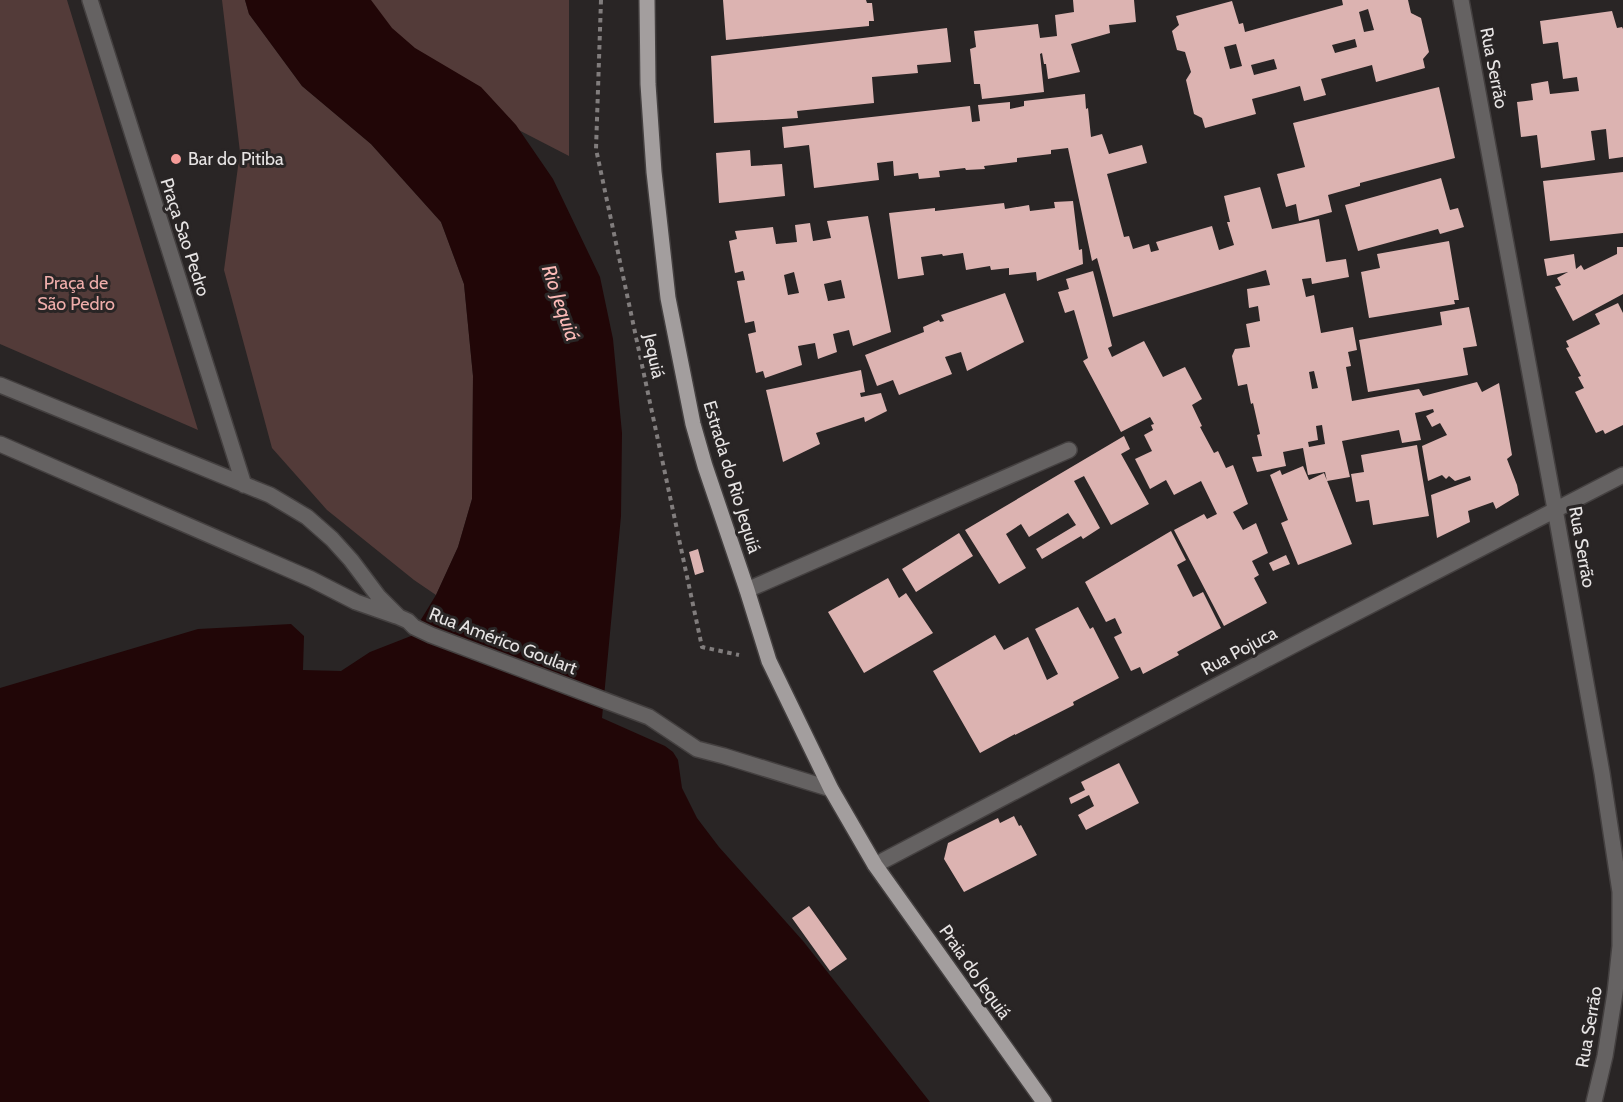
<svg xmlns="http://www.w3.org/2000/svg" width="1623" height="1102" font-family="Cabin,sans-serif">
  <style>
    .green { fill: #533b39 }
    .water { fill: #210607 }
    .building { fill: #dcb3b1; fill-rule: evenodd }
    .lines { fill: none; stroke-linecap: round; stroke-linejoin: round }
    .minor-casing { stroke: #444040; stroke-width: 18 }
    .major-casing { stroke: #444040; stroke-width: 18 }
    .path { stroke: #817d7d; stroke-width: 4; stroke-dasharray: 4.5 4.5; stroke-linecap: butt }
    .minor { stroke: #656262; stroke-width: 15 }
    .major { stroke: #a39e9e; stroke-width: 15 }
    .poi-dot { fill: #f59b98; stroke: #292525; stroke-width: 2 }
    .labels { text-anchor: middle; stroke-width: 6; stroke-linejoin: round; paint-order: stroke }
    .street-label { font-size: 18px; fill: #e7e4e4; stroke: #292525 }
    .poi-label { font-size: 18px; fill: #e7e4e4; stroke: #292525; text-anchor: start }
    .park-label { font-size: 18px; fill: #efadaa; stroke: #292525 }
    .water-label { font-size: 20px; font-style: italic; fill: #fcbab7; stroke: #292525 }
  </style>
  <rect width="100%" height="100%" fill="#292525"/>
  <path class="green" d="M0,0H67L198,430L0,344Z
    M222,0H245L249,14L302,86L371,144L441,222L464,284L473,376L472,499L458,547L436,595L414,580L327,510L272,448L224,270L240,152Z
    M347,0H569V156L470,105Z"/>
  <path class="water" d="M245,0H371L392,28L415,48L481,87L516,125L553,179L600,277L613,339L622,433L621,516L602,718L665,746L673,752L678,760L682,788L697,818L719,847L803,941L930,1102H0V688L198,629L291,624L304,636L303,670L341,671L370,652L411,636L436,595L458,547L472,499L473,376L464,284L441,222L371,144L302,86L249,14Z"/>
  <path class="building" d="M723,0H866L867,3H872L874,21H869V26L726,40Z
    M1073,0H1134L1136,22L1109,25L1110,33L1071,44L1080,72L1048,79L1046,64H1044L1042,53L1040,54L1044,92L982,99L980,84H974L970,49L976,47L974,31L1038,24L1040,38L1057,36L1055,15L1074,12Z
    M1342,0H1408L1411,13L1421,18L1429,52L1423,59L1425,68L1376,82L1372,65L1321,79L1326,95L1304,101L1300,86L1275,93L1252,99L1256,114L1205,128L1202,118L1194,114L1186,80L1191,72L1185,52L1177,50L1172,31L1179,25L1176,16L1232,1L1239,24L1243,23L1245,32L1343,5ZM1368,9L1374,30L1364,32L1359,12ZM1355,39L1357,47L1335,53L1332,45ZM1236,44L1242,66L1230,69L1224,47ZM1274,59L1277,69L1254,75L1251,65Z
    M1612,11L1617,28L1622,27L1623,29V157L1609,159L1606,129L1591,131L1595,160L1541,168L1537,135L1521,137L1517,102L1533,100L1531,84L1548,81L1550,94L1579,91L1577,77L1563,79L1558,42L1543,44L1540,21Z
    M947,28L951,62L917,65L918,73L872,77L874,103L797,111L798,118L714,123L711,56Z
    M1439,87L1455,158L1360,183V186L1328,195L1332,212L1299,221L1296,204L1286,207L1277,174L1305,167L1293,123Z
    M1085,94L1086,109L1088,108L1091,137L1102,134L1109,154L1142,145L1147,163L1107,174L1124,237L1129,236L1133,249L1149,244L1151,252L1159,250L1156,242L1212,226L1219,250L1234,245L1227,222H1230L1224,196L1260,187L1272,229L1319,219L1326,262L1346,259L1349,277L1312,284L1311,278L1302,279L1306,297L1314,295L1321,333L1353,327L1357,350L1348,352L1351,366L1346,367L1352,401L1419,389L1423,396L1477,382L1482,392L1499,383L1512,455L1507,459L1517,485L1519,495L1496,509L1493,502L1468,511L1470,522L1437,538L1431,495L1471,480L1470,476L1455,481L1449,476L1446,479L1442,475L1428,481L1422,446L1447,435L1440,423L1432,427L1426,416L1434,412L1433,409L1415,413L1421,440L1402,443L1399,430L1342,441L1350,477L1327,481L1325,472L1308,475L1303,448L1283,452L1286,466L1257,472L1252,457L1262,456L1257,435L1260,434L1253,403L1251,404L1247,384L1238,386L1232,356L1235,349L1250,347L1246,324L1260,321L1258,306L1249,308L1247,289L1270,285L1266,270L1113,317L1097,258L1092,261L1068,148L1051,150V154L1017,158V162L984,166L985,169L966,170L965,168L939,171L940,177L919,179L918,173L894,176L893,161L877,163L879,180L814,188L809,145L784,148L782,127L970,106L972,122L980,121L978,105L1010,102V109L1024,106V101ZM1314,371L1318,388L1312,389L1309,372ZM1322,425L1325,444L1309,447L1308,442L1318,440L1316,426Z
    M750,150L751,166L782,164L785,196L719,203L716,153Z
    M1623,172V233L1550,241L1543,181Z
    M1441,178L1450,210L1458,208L1464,227L1440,234L1438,229L1358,251L1345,205Z
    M1073,201L1079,250L1082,249L1083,264L1037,281L1036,272L1009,275V268L991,270L990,266L966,270L963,253L943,256L942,254L921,257L924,275L898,279L889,213L935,208V211L1004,203L1005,209L1029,205L1030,211L1055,208L1054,202Z
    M868,216L891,332L853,346L849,330L833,334L837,352L818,359L815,343L798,346L802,365L765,378L763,371L756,373L748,334L756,332L754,321L745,323L737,281L745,280L743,271L735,273L729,241L737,239L735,231L773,227L776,244L797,242L795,225L810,223L813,241L831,238L827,221ZM794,272L799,293L788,295L784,275ZM841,280L845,298L828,301L824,284Z
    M1449,241L1459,300H1454L1455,304L1369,318L1361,272L1380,268L1377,254Z
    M1617,247H1623V294L1573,321L1555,287L1561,285L1557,278L1568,272L1547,276L1544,259L1574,254L1576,269L1581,265L1584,270L1617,254Z
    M1093,271L1112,346L1108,348L1112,357L1144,341L1163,377L1185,367L1202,399L1192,405L1202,426L1200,427L1214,453L1218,451L1226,468L1233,465L1248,504L1233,512L1243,530L1256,523L1268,553L1252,561L1259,575L1254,578L1267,603L1224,626L1174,530L1204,514L1207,519L1217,514L1201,481L1174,495L1166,480L1150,489L1135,459L1152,451L1144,435L1153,430L1151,425L1154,424L1150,417L1121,432L1083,361L1088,358L1074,310L1065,313L1058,292L1069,289L1066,279Z
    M1005,293L1024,342L967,371L961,352L945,357L952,374L899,395L893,380L877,386L865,355L924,332L923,327L939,320L940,322L944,321L941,315Z
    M1618,303L1623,313V425L1605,434L1603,430L1596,433L1575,392L1584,388L1578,377L1581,376L1566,348L1569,347L1566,341L1600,324L1595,314Z
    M1469,307L1477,346L1463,348L1468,375L1368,392L1359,340L1442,325L1440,312Z
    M861,370L865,392L860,393L861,397L881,393L887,411L865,422L864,417L816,433L820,444L783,462L766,390Z
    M1124,436L1130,449L1121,454L1149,504L1111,525L1084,476L1074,481L1100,528L1083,539L1081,536L1042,559L1036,549L1076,525L1068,513L1029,537L1021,524L1006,534L1026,568L999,584L965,530Z
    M1417,445L1429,516L1373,525L1369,500L1356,502L1351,474L1364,472L1361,455Z
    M1303,466L1309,480L1324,473L1352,544L1298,565L1281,523L1288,520L1270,475L1280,470L1282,475Z
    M1171,531L1186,560L1177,565L1193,597L1203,592L1221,628L1177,652L1179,655L1143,674L1140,667L1131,671L1114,637L1122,633L1115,618L1106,622L1085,582Z
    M959,533L973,556L916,592L902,569Z
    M698,549L704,572L695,575L689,552Z
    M1286,555L1290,564L1273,571L1269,563Z
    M888,578L899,598L906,593L933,633L864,673L828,612Z
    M1078,607L1090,629L1093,627L1119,678L1073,702L1074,705L1015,735V734L980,753L933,671L995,635L1004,650L1028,637L1047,680L1058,674L1035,629Z
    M1119,763L1139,803L1086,830L1078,815L1094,806L1089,795L1071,804L1069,798L1085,790L1081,782Z
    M1014,816L1019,826L1021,825L1037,855L964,892L944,859L948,843L998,818L1000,823Z
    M809,906L847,959L830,971L792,918Z"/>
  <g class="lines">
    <g class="minor-casing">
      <path id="minor" d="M90,0L244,485
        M1461,0L1555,509L1602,773L1620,892V946L1615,993L1605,1056L1594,1102
        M0,385L270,495L307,517L332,539L351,560L378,596L399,617L408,621L414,627L431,635L649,717L697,749L724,756L831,789
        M0,444L311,579L356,602L396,616
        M747,590L1069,450
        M875,865L1307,638L1623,475"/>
    </g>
    <g class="major-casing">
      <path id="major" d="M647,0L648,84L654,172L668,298L693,424L705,466L747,590L769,661L831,789L875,865L1044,1102"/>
    </g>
    <path class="path" d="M601,0L596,149L702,647L739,655"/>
    <use href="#minor" class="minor"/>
    <use href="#major" class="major"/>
  </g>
  <circle class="poi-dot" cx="176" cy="159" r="6"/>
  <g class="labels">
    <g class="street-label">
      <text transform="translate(1494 68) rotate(79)" y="6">Rua Serrão</text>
      <text transform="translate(185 237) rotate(72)" y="6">Praça Sao Pedro</text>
      <text transform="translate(654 356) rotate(78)" y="6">Jequiá</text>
      <text transform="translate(732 477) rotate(73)" y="6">Estrada do Rio Jequiá</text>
      <text transform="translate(1582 547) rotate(80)" y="6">Rua Serrão</text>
      <text transform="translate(503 641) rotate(21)" y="6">Rua Américo Goulart</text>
      <text transform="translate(1239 651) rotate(-28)" y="6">Rua Pojuca</text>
      <text transform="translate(975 972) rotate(55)" y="6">Praia do Jequiá</text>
      <text transform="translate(1589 1027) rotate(-80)" y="6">Rua Serrão</text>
    </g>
    <g class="poi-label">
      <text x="188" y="165">Bar do Pitiba</text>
    </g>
    <g class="park-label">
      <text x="76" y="289">Praça de<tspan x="76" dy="21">São Pedro</tspan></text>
    </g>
    <g class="water-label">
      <text transform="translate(561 303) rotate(71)" y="7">Rio Jequiá</text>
    </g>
  </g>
</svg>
